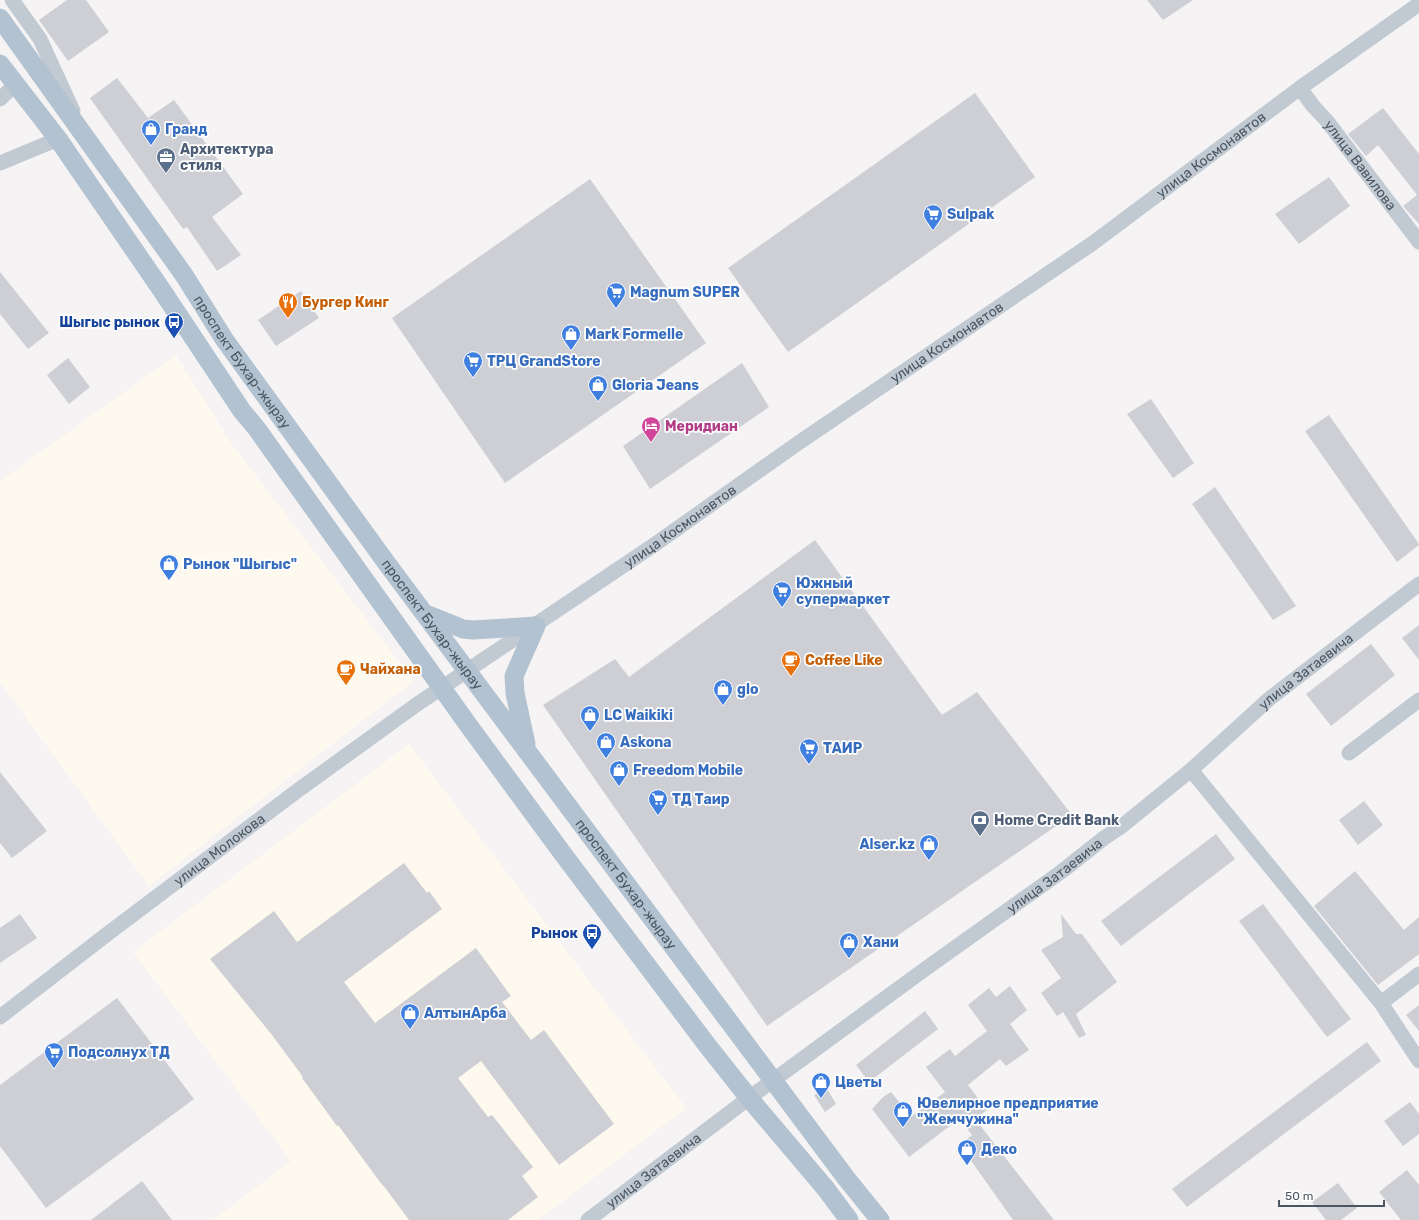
<svg xmlns="http://www.w3.org/2000/svg" width="1419" height="1220" font-family="Rubik,sans-serif">
  <style>
    .commercial { fill: #fdf9ef }
    .building { fill: #cdcfd5 }
    .lines { fill: none; stroke-linecap: round; stroke-linejoin: round }
    .minor { stroke: #c1cad2; stroke-width: 15 }
    .major { stroke: #b3c2d1; stroke-width: 19 }
    .labels { text-anchor: middle; stroke-width: 3.5; stroke-linejoin: round; paint-order: stroke }
    .shop-label { font-size: 14px; font-weight: bold; fill: #366cbe; stroke: #fff; text-anchor: start }
    .service-label { font-size: 14px; font-weight: bold; fill: #4e5e75; stroke: #fff; text-anchor: start }
    .street-label { font-size: 14px; fill: #4a5661; stroke: #fff }
    .food-label { font-size: 14px; font-weight: bold; fill: #c56008; stroke: #fff; text-anchor: start }
    .transit-label { font-size: 14px; font-weight: bold; fill: #164399; stroke: #fff; text-anchor: end }
    .hotel-label { font-size: 14px; font-weight: bold; fill: #b23c85; stroke: #fff; text-anchor: start }
  </style>
  <rect width="100%" height="100%" fill="#f5f3f3"/>
  <path class="commercial" d="M176,355L231,443L414,681L149,886L0,682V481Z
    M409,744L686,1108L538,1220H213L291,1161L133,952Z"/>
  <path class="building" d="M67,0H86L109,32L68,61L39,20Z
    M1147,0H1193L1163,20Z
    M117,78L148,118L174,100L243,194L212,217L241,255L217,271L187,227L183,229L90,98Z
    M975,93L1035,177L788,352L728,268Z
    M1383,108L1419,154V224L1403,206L1417,195L1378,145L1366,156L1348,134Z
    M1329,177L1350,206L1299,244L1275,214Z
    M590,179L706,343L505,483L392,318Z
    M0,272L49,333L28,349L0,314Z
    M301,291L319,318L276,346L258,320Z
    M68,358L90,387L69,404L47,375Z
    M742,363L769,407L650,489L623,446Z
    M1151,399L1194,463L1173,478L1127,414Z
    M1329,415L1419,544V545L1397,562L1305,431Z
    M1215,487L1296,606L1273,620L1192,504Z
    M815,540L942,715L977,692L1072,815L767,1026L543,705L615,659L629,677Z
    M1419,625V660L1402,638Z
    M1371,644L1395,675L1331,726L1306,694Z
    M0,772L47,831L12,858L0,843Z
    M1364,801L1383,825L1358,845L1339,820Z
    M1216,834L1235,859L1121,946L1101,921Z
    M404,863L427,893L429,891L442,909L344,982L375,1023L476,948L511,996L502,1002L531,1040L544,1030L614,1124L559,1165L481,1061L458,1078L488,1117L492,1115L533,1167L522,1176L538,1197L508,1220H409L383,1185V1186L338,1125L337,1126L321,1104L302,1078L303,1077L272,1035L210,959L274,911L297,942Z
    M1355,871L1404,930L1419,917V954L1378,985L1314,906Z
    M1263,904L1351,1019L1327,1037L1239,921Z
    M20,914L37,938L0,963V928Z
    M1061,914L1076,934H1082L1117,982L1076,1014L1086,1035L1079,1038L1063,1012L1057,1016L1041,993L1061,978L1041,950L1063,937Z
    M1010,986L1027,1010L1010,1024L1029,1050L1006,1066L1000,1059L968,1085L987,1110L975,1119L1054,1220H1013L960,1145L972,1135L959,1119L909,1157L872,1109L883,1097L891,1092L911,1117L945,1092L926,1067L950,1049L955,1056L987,1031L968,1005L989,988L996,997Z
    M117,998L194,1099L46,1208L0,1146V1085Z
    M1419,1005V1031L1406,1015Z
    M925,1011L938,1029L869,1082L856,1065Z
    M1367,1042L1381,1061L1187,1207L1172,1189Z
    M826,1087L836,1104L825,1112L814,1095Z
    M1410,1102L1419,1114V1134L1403,1146L1384,1121Z
    M1407,1170L1419,1185V1220H1401L1379,1192Z
    M142,1181L172,1220H91Z
    M1338,1183L1357,1208L1341,1220H1326L1312,1202Z"/>
  <g class="lines">
    <g class="minor">
      <path d="M12,0L40,39L73,111"/>
      <path id="s1" d="M1300,88L1313,106L1327,121L1419,242"/>
      <path d="M0,99L15,85"/>
      <path d="M0,163L58,139"/>
      <path d="M1349,753L1419,700"/>
      <path d="M1191,770L1381,1003L1419,1061"/>
      <path d="M1381,1003L1419,974"/>
      <path id="s2" d="M0,1017L106,935L297,791L416,705L651,547L801,441L1093,243L1300,88L1419,4"/>
      <path id="s3" d="M588,1220L749,1098L921,972L1061,872L1104,838L1122,826L1191,770L1269,699L1419,584"/>
    </g>
    <g class="major">
      <path id="s4" d="M0,18L184,275L224,339L388,565L846,1178L880,1220"/>
      <path d="M0,64L58,139L161,289L242,411L257,429L469,726L563,854L707,1045L749,1098L826,1189L849,1220"/>
      <path d="M426,614L463,629L473,630L536,626L514,676L515,693L526,744"/>
    </g>
  </g>
  <defs>
    <g id="shop-pin" transform="scale(1)"><path d="M0 17L-7.5 6A9.5 9.5 0 1 1 7.5 6Z" fill="#3f7fe0" stroke="#fff"/><path d="M-5-2.5h2.3a2.7 3.5 0 0 1 5.4 0H5L5.5 6h-11ZM-1.5-2.5h3a1.5 2.3 0 0 0-3 0Z" fill="#fff"/></g>
    <g id="office-pin" transform="scale(1)"><path d="M0 17L-7.5 6A9.5 9.5 0 1 1 7.5 6Z" fill="#5c6f8a" stroke="#fff"/><path d="M-6-3h4V-5.5h4V-3h4V5H-6ZM-1-4.5V-3h2v-1.5ZM-6 0V1H6V0Z" fill="#fff"/></g>
    <g id="supermarket-pin" transform="scale(1)"><path d="M0 17L-7.5 6A9.5 9.5 0 1 1 7.5 6Z" fill="#3f7fe0" stroke="#fff"/><path d="M-6-5.5h2.5l.6 2H6L4.5 2H-2.5L-4.4-4H-6ZM-1.5 3.2a1.3 1.3 0 1 0 .1 0ZM3 3.2a1.3 1.3 0 1 0 .1 0Z" fill="#fff"/></g>
    <g id="restaurant-pin" transform="scale(1)"><path d="M0 17L-7.5 6A9.5 9.5 0 1 1 7.5 6Z" fill="#e8710a" stroke="#fff"/><path d="M-5-6h1v4h1v-4h1v4h1v-4h1v5L-1.5 .5V6h-2V.5L-5-1ZM5-6V6H3V1.5H1.5Q1.5-4 5-6Z" fill="#fff"/></g>
    <g id="bus-pin" transform="scale(1)"><path d="M0 17L-7.5 6A9.5 9.5 0 1 1 7.5 6Z" fill="#1a4fb4" stroke="#fff"/><path d="M-5-6H5V4H4V6H2V4H-2V6H-4V4H-5ZM-3.5-4V0h7V-4ZM-3.5 1.2v1.5H-2V1.2ZM2 1.2v1.5H3.5V1.2Z" fill="#fff"/></g>
    <g id="hotel-pin" transform="scale(1)"><path d="M0 17L-7.5 6A9.5 9.5 0 1 1 7.5 6Z" fill="#d1479c" stroke="#fff"/><path d="M-6-4.5h1.5V1H6V5H4.5V3h-9V5H-6ZM-4 0a1.8 1.8 0 1 1 3.6 0ZM.5 0V-2.5h3Q6-2.5 6 0Z" fill="#fff"/></g>
    <g id="cafe-pin" transform="scale(1)"><path d="M0 17L-7.5 6A9.5 9.5 0 1 1 7.5 6Z" fill="#e8710a" stroke="#fff"/><path d="M-5.5-4.5H6V0H3Q3 3.5 0 3.5H-2.5Q-5.5 3.5-5.5 0ZM3-3.2v2h1.7v-2ZM-6 4.5H4V6H-6Z" fill="#fff"/></g>
    <g id="bank-pin" transform="scale(1)"><path d="M0 17L-7.5 6A9.5 9.5 0 1 1 7.5 6Z" fill="#5c6f8a" stroke="#fff"/><path d="M-6-4H6V4H-6ZM0-2.3a2.3 2.3 0 1 0 0 4.6a2.3 2.3 0 1 0 0-4.6Z" fill="#fff"/></g>
  </defs>
  <g fill-rule="evenodd">
    <use href="#shop-pin" x="151" y="129"/>
    <use href="#office-pin" x="166" y="157"/>
    <use href="#supermarket-pin" x="933" y="214"/>
    <use href="#supermarket-pin" x="616" y="292"/>
    <use href="#restaurant-pin" x="288" y="302"/>
    <use href="#bus-pin" x="174" y="322"/>
    <use href="#shop-pin" x="571" y="334"/>
    <use href="#supermarket-pin" x="473" y="361"/>
    <use href="#shop-pin" x="598" y="385"/>
    <use href="#hotel-pin" x="651" y="426"/>
    <use href="#shop-pin" x="169" y="564"/>
    <use href="#supermarket-pin" x="782" y="591"/>
    <use href="#cafe-pin" x="791" y="660"/>
    <use href="#cafe-pin" x="346" y="669"/>
    <use href="#shop-pin" x="723" y="689"/>
    <use href="#shop-pin" x="590" y="715"/>
    <use href="#shop-pin" x="606" y="742"/>
    <use href="#supermarket-pin" x="809" y="748"/>
    <use href="#shop-pin" x="619" y="770"/>
    <use href="#supermarket-pin" x="658" y="799"/>
    <use href="#bank-pin" x="980" y="820"/>
    <use href="#shop-pin" x="929" y="844"/>
    <use href="#bus-pin" x="592" y="933"/>
    <use href="#shop-pin" x="849" y="942"/>
    <use href="#shop-pin" x="410" y="1013"/>
    <use href="#supermarket-pin" x="54" y="1052"/>
    <use href="#shop-pin" x="821" y="1082"/>
    <use href="#shop-pin" x="903" y="1111"/>
    <use href="#shop-pin" x="967" y="1149"/>
  </g>
  <g class="labels">
    <g class="shop-label">
      <text x="165" y="134">Гранд</text>
      <text x="947" y="219">Sulpak</text>
      <text x="630" y="297">Magnum SUPER</text>
      <text x="585" y="339">Mark Formelle</text>
      <text x="487" y="366">ТРЦ GrandStore</text>
      <text x="612" y="390">Gloria Jeans</text>
      <text x="183" y="569">Рынок "Шыгыс"</text>
      <text x="796" y="588">Южный<tspan x="796" dy="16">супермаркет</tspan></text>
      <text x="737" y="694">glo</text>
      <text x="604" y="720">LC Waikiki</text>
      <text x="620" y="747">Askona</text>
      <text x="823" y="753">ТАИР</text>
      <text x="633" y="775">Freedom Mobile</text>
      <text x="672" y="804">ТД Таир</text>
      <text x="915" y="849" text-anchor="end">Alser.kz</text>
      <text x="863" y="947">Хани</text>
      <text x="424" y="1018">АлтынАрба</text>
      <text x="68" y="1057">Подсолнух ТД</text>
      <text x="835" y="1087">Цветы</text>
      <text x="917" y="1108">Ювелирное предприятие<tspan x="917" dy="16">"Жемчужина"</tspan></text>
      <text x="981" y="1154">Деко</text>
    </g>
    <g class="service-label">
      <text x="180" y="154">Архитектура<tspan x="180" dy="16">стиля</tspan></text>
      <text x="994" y="825">Home Credit Bank</text>
    </g>
    <g class="street-label">
      <text dy="5" stroke="none"><textPath href="#s2" startOffset="1487">улица Космонавтов</textPath></text>
      <text dy="5" stroke="none"><textPath href="#s1" startOffset="98">улица Вавилова</textPath></text>
      <text dy="5" stroke="none"><textPath href="#s2" startOffset="1163">улица Космонавтов</textPath></text>
      <text dy="5" stroke="none"><textPath href="#s4" startOffset="421">проспект Бухар-жырау</textPath></text>
      <text dy="5" stroke="none"><textPath href="#s2" startOffset="839">улица Космонавтов</textPath></text>
      <text dy="5" stroke="none"><textPath href="#s4" startOffset="745">проспект Бухар-жырау</textPath></text>
      <text dy="5" stroke="none"><textPath href="#s3" startOffset="904">улица Затаевича</textPath></text>
      <text dy="5" stroke="none"><textPath href="#s2" startOffset="276">улица Молокова</textPath></text>
      <text dy="5" stroke="none"><textPath href="#s3" startOffset="580">улица Затаевича</textPath></text>
      <text dy="5" stroke="none"><textPath href="#s4" startOffset="1069">проспект Бухар-жырау</textPath></text>
      <text dy="5" stroke="none"><textPath href="#s3" startOffset="82">улица Затаевича</textPath></text>
    </g>
    <g class="food-label">
      <text x="302" y="307">Бургер Кинг</text>
      <text x="805" y="665">Coffee Like</text>
      <text x="360" y="674">Чайхана</text>
    </g>
    <g class="transit-label">
      <text x="160" y="327">Шыгыс рынок</text>
      <text x="578" y="938">Рынок</text>
    </g>
    <g class="hotel-label">
      <text x="665" y="431">Меридиан</text>
    </g>
  </g>
  <path d="M1279 1200v6h105v-6" fill="none" stroke="#4a5661" stroke-width="2"/>
  <text x="1285" y="1200" font-size="12" fill="#4a5661" stroke="#ffffff" stroke-width="3" paint-order="stroke">50 m</text>
</svg>
